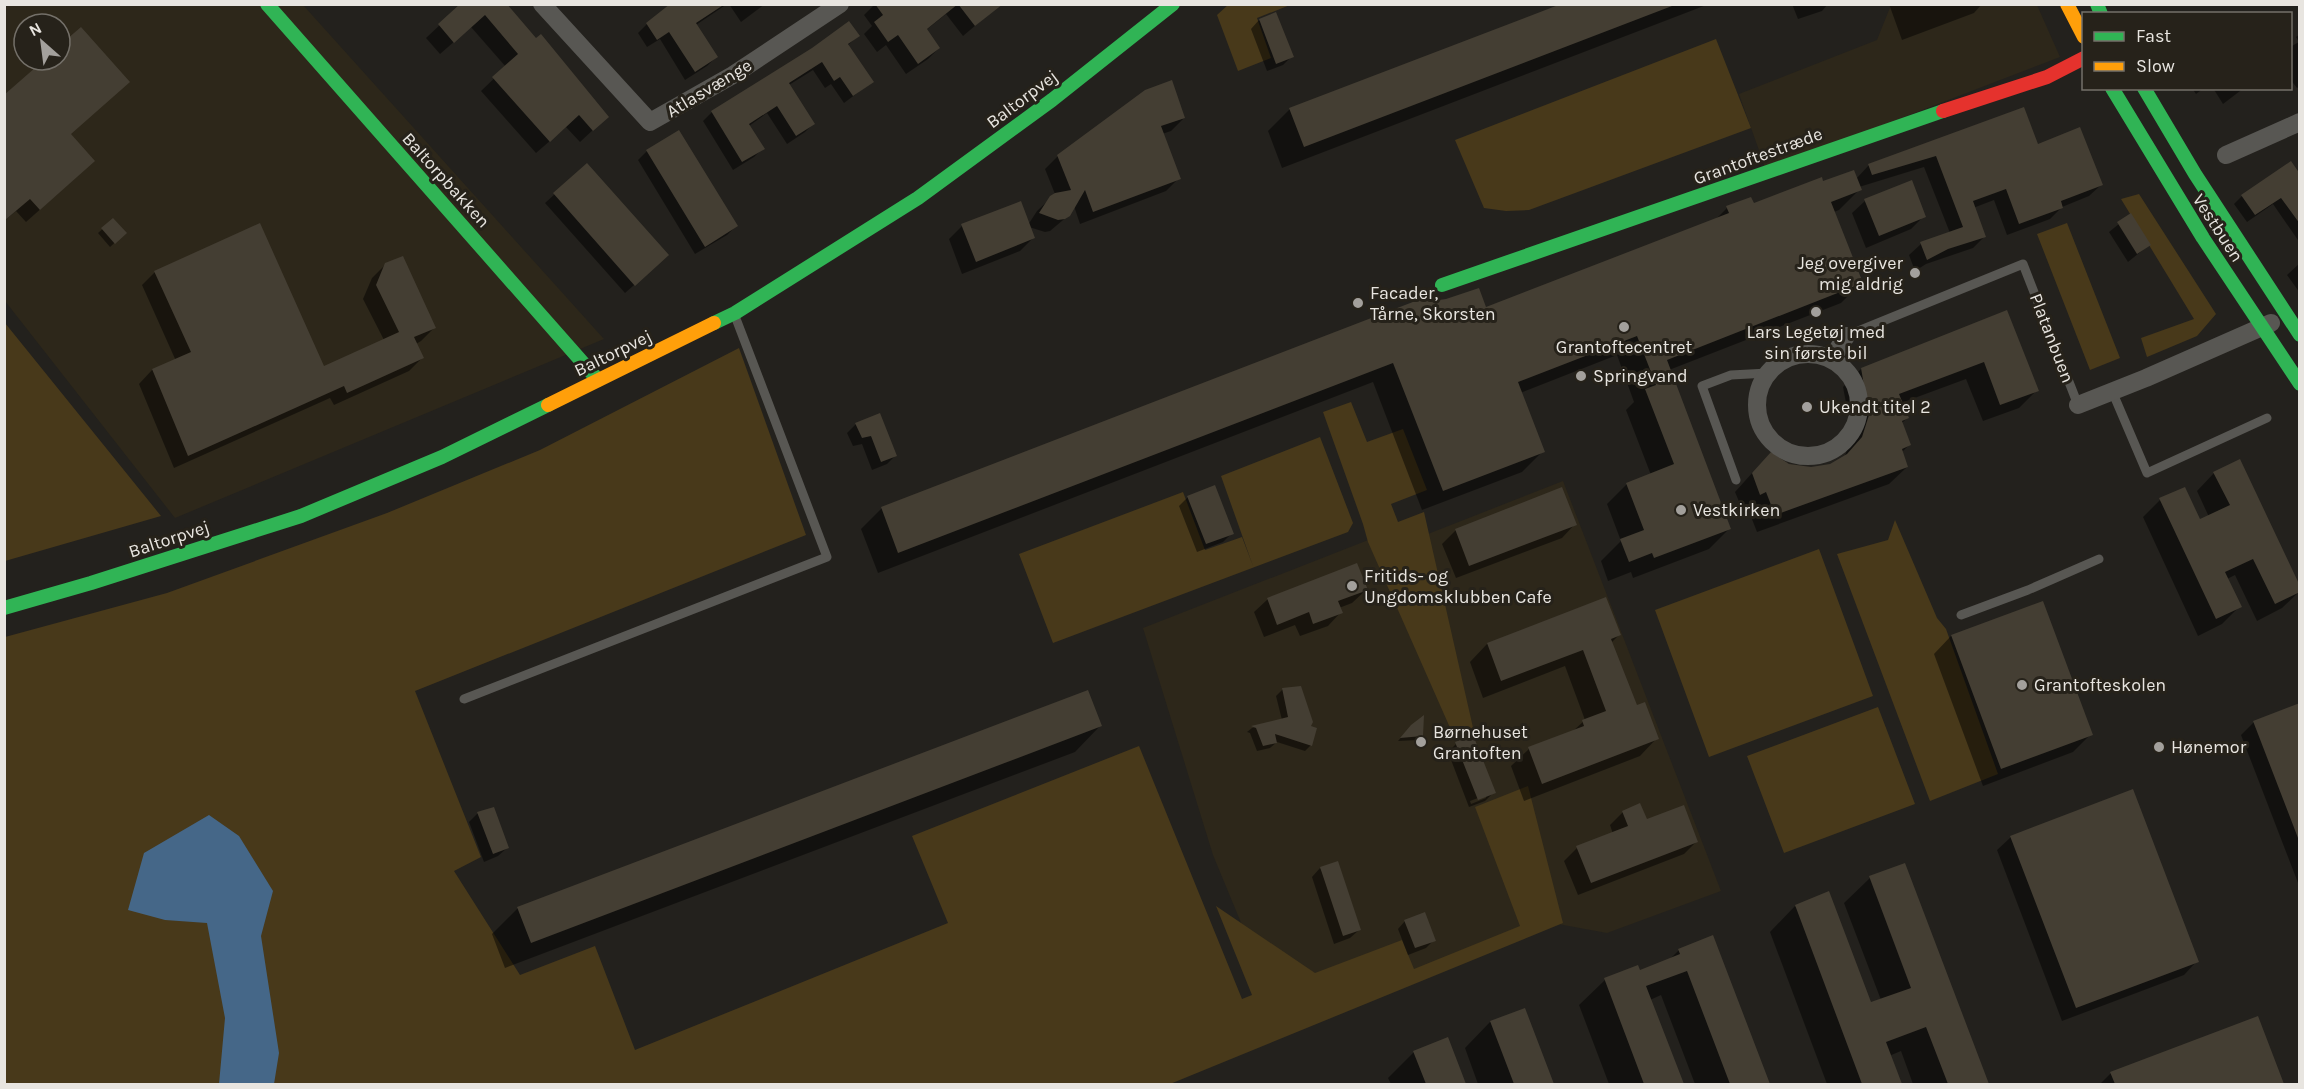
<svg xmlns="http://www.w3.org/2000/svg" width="2304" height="1089" font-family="Karla,sans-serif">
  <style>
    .built { fill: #2d271a; fill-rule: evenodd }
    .green { fill: #48391a }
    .water { fill: #456788 }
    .shadow { fill: #0007; fill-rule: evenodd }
    .building { fill: #443e33 }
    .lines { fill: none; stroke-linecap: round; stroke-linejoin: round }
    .lane { stroke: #585753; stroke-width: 9 }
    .street { stroke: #585753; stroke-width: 18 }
    .fast { stroke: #30b455; stroke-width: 14 }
    .slow { stroke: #ff9f0a; stroke-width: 14 }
    .jam { stroke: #e5322d; stroke-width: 14 }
    .poi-dot { fill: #a3a09c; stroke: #26221a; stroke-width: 2 }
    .labels { text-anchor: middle; stroke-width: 6; stroke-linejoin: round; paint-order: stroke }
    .street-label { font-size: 18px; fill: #e8e5e0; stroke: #26221a }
    .poi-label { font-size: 18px; fill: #e8e5e0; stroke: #26221a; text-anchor: start }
  </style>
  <rect width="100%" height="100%" fill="#23211d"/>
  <path class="built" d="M5,5H303L604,339L175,518L5,301ZM24,24H60V60H24Z
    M1891,5H2037L2060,57L1766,170L1739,94L1877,40Z
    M1563,481L1721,891L1607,933L1547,922L1283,1024L1213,855L1143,628L1399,528L1405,543Z"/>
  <path class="green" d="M1229,4L1290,5L1257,18L1271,58L1238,71L1217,15Z
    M1716,39L1751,128L1529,210L1506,211L1484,208L1455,140Z
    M2139,194L2216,314L2197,336L2147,357L2141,338L2194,319L2121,199Z
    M2067,223L2120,358L2090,370L2037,234Z
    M4,323H5L161,516L5,561Z
    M739,348L806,535L415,691L481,857L454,871L520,975L595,946L635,1050L948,923L912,836L1139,746L1242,999L1252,995L1216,906L1315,973L1402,940L1414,969L1520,926L1475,807L1528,786L1563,923L1170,1084H5V637L167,593L387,513L540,450Z
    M1351,402L1367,442L1403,429L1427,490L1391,504L1398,522L1424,512L1474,732L1455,739L1368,542L1363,524L1323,412Z
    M1320,437L1353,523L1348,532L1053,643L1019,554L1183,492L1205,550L1242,537L1253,566L1221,476Z
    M1895,520L1937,618L1946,629L1998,774L1930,801L1837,554L1888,540Z
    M1819,549L1873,696L1709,757L1655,610Z
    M1878,707L1915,804L1784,853L1747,756Z"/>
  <path class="water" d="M209,815L239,836L273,891L261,936L279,1053L274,1084H219L225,1018L207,923L165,920L128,910L144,853Z"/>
  <path class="shadow" d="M459,4H505L594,129L580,142L566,127L536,153L481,91L506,67L471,27L440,54L426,38L460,6Z
    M684,4H727L696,25L716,57L707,66L685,80L660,39L647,47L638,33L647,24Z
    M729,4H765L741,22Z
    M875,4H993L996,8L963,36L946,14L926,30L939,48L928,59L906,74L886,45L877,52L864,34L872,26L864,15Z
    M1565,4H1709L1282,168L1268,131L1290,109Z
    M1792,4H1828L1822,11L1798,19Z
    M1889,4H1982L1974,13L1902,40Z
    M1259,20L1292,56L1283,65L1267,71L1251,29Z
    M2300,34V86L2297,88L2290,79V47L2299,42L2296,37Z
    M858,36L848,45L872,82L844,103L831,84L825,88L813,70L789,85L813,124L805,132L787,144L767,113L749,126L763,148L754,157L733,170L703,121L712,112Z
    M60,47L70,135L80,174L26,222L16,211L4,221V97L46,60H60Z
    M2192,88H2204L2196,94Z
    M2213,88H2244L2223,104Z
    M2023,109L2037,146L2101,185L2089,196L2062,207L2050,219L2007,235L1994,200L1973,208L1984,237L1973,248L1926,264L1915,271L1909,255L1921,244L1950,233L1924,167L1859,187L1860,189L1839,210L1834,212L1861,283L1841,303L1669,370L1730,528L1709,549L1633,578L1631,572L1608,581L1601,561L1621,541L1607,504L1627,484L1651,475L1626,410L1634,402L1617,355L1520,393L1543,451L1522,472L1422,510L1373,382L878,573L861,529L882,508L1438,301L1485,309L1716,219L1727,208L1753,205L1823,183L1856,179L1869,165Z
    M1184,118L1171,131L1162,134L1179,178L1166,191L1080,224L1074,206L1069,215L1050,231L1045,232L1029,227L1033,238L1020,251L962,274L949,239L962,226L1028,225L1037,211L1055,194L1045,169L1058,156Z
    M647,151L736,226L727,235L695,254L638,160Z
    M587,165L658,264L625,293L545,203Z
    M2300,193V243L2273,204L2247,222L2234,204L2242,196Z
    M1865,201L1924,216L1911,229L1866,248L1852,213Z
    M2130,215L2149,245L2128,262L2109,232Z
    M113,220L125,233L110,247L98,233Z
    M2300,263V293L2287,275Z
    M386,264L434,328L421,341L416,344L422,358L409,371L334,405L330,398L174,468L139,384L152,370L176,361L142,285L155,272L323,368L384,340L363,299L372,278Z
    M2006,312L2037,390L2019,408L1983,421L1966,379L1901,403L1907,418L1901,424L1909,445L1902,452L1907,467L1889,484L1757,532L1748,509L1743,511L1735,492L1753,472L1789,466L1811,469L1831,466L1845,456L1852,434L1843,387L1861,369Z
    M856,424L895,456L887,464L872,470L862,444L853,446L847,433Z
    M2214,473L2300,591L2282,608L2257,621L2235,575L2227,579L2240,606L2222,624L2198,636L2143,517L2160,500L2199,521L2209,517L2197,491Z
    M1188,497L1232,533L1223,542L1197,552L1179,506Z
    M1575,524L1562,538L1456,578L1442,544L1456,530Z
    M1366,590L1352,603L1339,608L1341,612L1328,626L1300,636L1295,625L1264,637L1254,612L1268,599Z
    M1605,599L1619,635L1611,643L1636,707L1657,738L1640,756L1524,801L1511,766L1529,749L1572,732L1585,720L1565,666L1483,698L1470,662L1487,644Z
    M2042,603L2091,734L2073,752L1983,786L1934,654L1951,636Z
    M1300,688L1310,727L1311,745L1305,751L1277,742L1270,748L1257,751L1250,733L1247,732L1252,728L1282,720L1276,696L1282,690Z
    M2300,704V888L2241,735L2254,722Z
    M1100,726L1075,752L505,968L492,934L518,908Z
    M1407,731L1422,736L1418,740L1398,741Z
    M1456,744L1494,792L1485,801L1469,807L1448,752ZM1486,795V798L1471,804L1470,801Z
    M493,808L507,848L498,856L484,862L469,822L477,814Z
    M1623,812L1697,841L1684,854L1578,895L1564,861L1577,848L1613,834L1610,825Z
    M2011,837L2197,961L2184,975L2062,1021L1997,850Z
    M1904,865L1988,1084H1913L1901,1051L1889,1056L1900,1084H1827L1770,932L1795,906L1870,1004L1881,1000L1844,903L1870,878Z
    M1320,868L1359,930L1350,938L1334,944L1312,877Z
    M1405,921L1434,940L1426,948L1408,955L1398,929Z
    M1712,937L1768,1084H1695L1661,995L1650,1000L1682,1084H1609L1579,1005L1605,980L1637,967L1639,972L1668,961L1679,950Z
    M1524,1010L1552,1084H1478L1465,1048L1490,1022Z
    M2257,1018L2282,1084H2100L2111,1073Z
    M1447,1039L1465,1084H1391L1388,1078L1414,1052Z"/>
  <path class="building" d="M460,4H507L536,38L541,34L609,117L593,131L579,115L550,142L492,77L518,54L485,15L454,43L438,24Z
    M670,4H725L696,23L718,57L695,72L669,32L657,40L646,23Z
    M875,4H958L927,29L940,48L918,64L898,35L888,42L874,22L883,15Z
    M958,4H1003L975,26Z
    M1561,4L1672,6L1304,147L1289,108Z
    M1276,12L1294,57L1276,64L1259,19Z
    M849,21L860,36L848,44L874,82L853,96L840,77L834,81L822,62L789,83L815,124L796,136L777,106L749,124L765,149L742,162L711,111L812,48Z
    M81,27L130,82L71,134L95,161L40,210L30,199L4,221V95L44,60H60V45Z
    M1172,80L1185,118L1161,126L1181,179L1093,212L1085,190L1070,216L1065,219L1058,220L1039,213L1050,196L1055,193L1071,190L1057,155L1145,90Z
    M2024,107L2038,144L2080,127L2103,185L2061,201L2063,208L2019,224L2006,189L1973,201L1986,237L1948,249L1927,260L1920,242L1963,227L1936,156L1872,175L1868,164Z
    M679,130L738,226L705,247L646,150Z
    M2291,161L2300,174V224L2281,198L2255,215L2241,195Z
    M587,163L669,255L635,286L553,193Z
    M1854,170L1862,190L1831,202L1863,283L1667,360L1731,529L1654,558L1652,553L1629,562L1620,539L1644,530L1626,483L1674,464L1645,389L1656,385L1637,336L1518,382L1545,452L1443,491L1393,363L898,553L881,507L1431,295L1439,300L1446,299L1479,288L1486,307L1729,213L1726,206L1751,197L1754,203L1822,177L1823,181Z
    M1912,180L1926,217L1879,236L1864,199Z
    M1021,201L1035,238L976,262L961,224Z
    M2131,213L2151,245L2137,254L2117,222Z
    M113,218L127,233L115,244L101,228Z
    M260,223L324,366L399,332L376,285L385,263L403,256L436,328L414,337L424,358L347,393L344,386L188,456L152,369L191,352L154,271Z
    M2007,310L2039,391L2000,405L1984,362L1899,394L1909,418L1902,421L1911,445L1902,449L1908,467L1775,515L1766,492L1760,495L1752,473L1771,452L1789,464L1811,467L1830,464L1847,454L1862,437L1869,415L1861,368Z
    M880,413L897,456L881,462L871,436L862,438L855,423Z
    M2240,459L2300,586V592L2275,604L2253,559L2225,572L2242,607L2216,619L2159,498L2185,487L2200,519L2230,505L2213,472Z
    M1215,485L1234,534L1206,544L1187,496Z
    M1562,487L1577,525L1469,566L1455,529Z
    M1357,563L1368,590L1338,601L1343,613L1313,624L1309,612L1277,625L1267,598Z
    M1606,597L1621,635L1611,639L1637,705L1645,702L1659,739L1542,784L1528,747L1584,726L1582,720L1606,711L1583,650L1501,681L1487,643Z
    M2043,601L2093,735L2001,769L1951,635Z
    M1301,686L1313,722L1311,726L1317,728L1312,746L1275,734L1277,743L1263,746L1256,728L1251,726L1288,717L1282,688Z
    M1088,690L1102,726L531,943L517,907Z
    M2300,703V838H2298L2253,721Z
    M1424,715L1423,736L1400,738L1411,725Z
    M1473,735L1496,793L1478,800L1455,742Z
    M2133,789L2199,962L2076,1008L2010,836Z
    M1640,803L1647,819L1684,805L1698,842L1591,883L1576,846L1628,826L1622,811Z
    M494,807L509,848L493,854L477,812Z
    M1338,861L1361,930L1343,936L1320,867Z
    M1905,863L1989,1084H1948L1926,1027L1886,1042L1902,1084H1862L1795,905L1829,891L1871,1002L1911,988L1869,876Z
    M1425,912L1436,941L1415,948L1404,920Z
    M1713,935L1770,1084H1730L1687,971L1646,986L1684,1084H1644L1604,978L1638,965L1640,970L1680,954L1678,949Z
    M1525,1008L1554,1084H1514L1490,1021Z
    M2258,1016L2284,1084H2115L2110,1072Z
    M1448,1037L1466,1084H1426L1413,1051Z"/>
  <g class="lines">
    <path class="lane" d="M1846,336L2023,264L2078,405
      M2112,391L2147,473L2267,418
      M1736,480L1702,386L1731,375L1768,373
      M1961,615L2028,590L2099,559
      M464,699L827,557L735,316"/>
    <path class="street" d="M542,4L650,122L733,75L840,4
      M2226,155L2300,122
      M1757 405a51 51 0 1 1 102 0a51 51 0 1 1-102 0Z
      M1832,359L1846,336
      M2078,405L2146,378L2271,323"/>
    <path class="fast" d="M267,4L598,380
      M2097,4L2101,14
      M2112,88L2203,238L2300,384
      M2144,88L2195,174L2300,335
      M1442,285L1943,111
      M714,323L735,313L918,198L1052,100L1173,4
      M4,608L91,583L301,516L442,457L548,405"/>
    <path class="slow" d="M2067,4L2084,37
      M548,405L714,323"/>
    <path class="jam" d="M1943,111L2047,77L2084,58"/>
  </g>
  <g class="poi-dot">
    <circle cx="1915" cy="273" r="6"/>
    <circle cx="1358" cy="303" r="6"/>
    <circle cx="1816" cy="312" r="6"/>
    <circle cx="1624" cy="327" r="6"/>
    <circle cx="1581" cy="376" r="6"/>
    <circle cx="1807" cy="407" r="6"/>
    <circle cx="1681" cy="510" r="6"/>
    <circle cx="1352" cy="586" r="6"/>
    <circle cx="2022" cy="685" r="6"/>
    <circle cx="1421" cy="742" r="6"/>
    <circle cx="2159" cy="747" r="6"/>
  </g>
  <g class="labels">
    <g class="street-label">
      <text transform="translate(709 88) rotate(-31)" y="6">Atlasvænge</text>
      <text transform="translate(1022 99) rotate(-37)" y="6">Baltorpvej</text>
      <text transform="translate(1758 156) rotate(-20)" y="6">Grantoftestræde</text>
      <text transform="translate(446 180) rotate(48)" y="6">Baltorpbakken</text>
      <text transform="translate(2218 228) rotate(57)" y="6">Vestbuen</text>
      <text transform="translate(2052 338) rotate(69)" y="6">Platanbuen</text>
      <text transform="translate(613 353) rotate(-26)" y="6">Baltorpvej</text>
      <text transform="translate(169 539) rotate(-18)" y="6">Baltorpvej</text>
    </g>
    <g class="poi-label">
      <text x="1903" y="269" text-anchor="end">Jeg overgiver<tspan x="1903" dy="21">mig aldrig</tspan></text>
      <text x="1370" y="299">Facader,<tspan x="1370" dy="21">Tårne, Skorsten</tspan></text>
      <text x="1816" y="338" text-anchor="middle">Lars Legetøj med<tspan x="1816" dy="21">sin første bil</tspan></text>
      <text x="1624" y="353" text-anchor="middle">Grantoftecentret</text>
      <text x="1593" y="382">Springvand</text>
      <text x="1819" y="413">Ukendt titel 2</text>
      <text x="1693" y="516">Vestkirken</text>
      <text x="1364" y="582">Fritids- og<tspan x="1364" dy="21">Ungdomsklubben Cafe</tspan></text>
      <text x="2034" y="691">Grantofteskolen</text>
      <text x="1433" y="738">Børnehuset<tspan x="1433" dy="21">Grantoften</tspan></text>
      <text x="2171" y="753">Hønemor</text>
    </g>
  </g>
  <rect width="2304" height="1089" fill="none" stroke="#e8e5e0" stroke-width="12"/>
  <rect x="2082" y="12" width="210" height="78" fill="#26221a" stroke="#747069" stroke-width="1.5"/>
  <rect x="2094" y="32" width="30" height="9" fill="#30b455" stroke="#747069" stroke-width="1.5"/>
  <text x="2136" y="42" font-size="18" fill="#e8e5e0">Fast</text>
  <rect x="2094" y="62" width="30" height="9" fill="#ff9f0a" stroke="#747069" stroke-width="1.5"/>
  <text x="2136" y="72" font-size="18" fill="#e8e5e0">Slow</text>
  <g transform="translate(42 42) rotate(332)"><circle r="28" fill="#26221a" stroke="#747069" stroke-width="1.5"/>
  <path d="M0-4.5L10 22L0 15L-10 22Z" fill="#a3a09c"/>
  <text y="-9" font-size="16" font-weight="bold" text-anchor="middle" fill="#e8e5e0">N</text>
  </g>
</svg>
